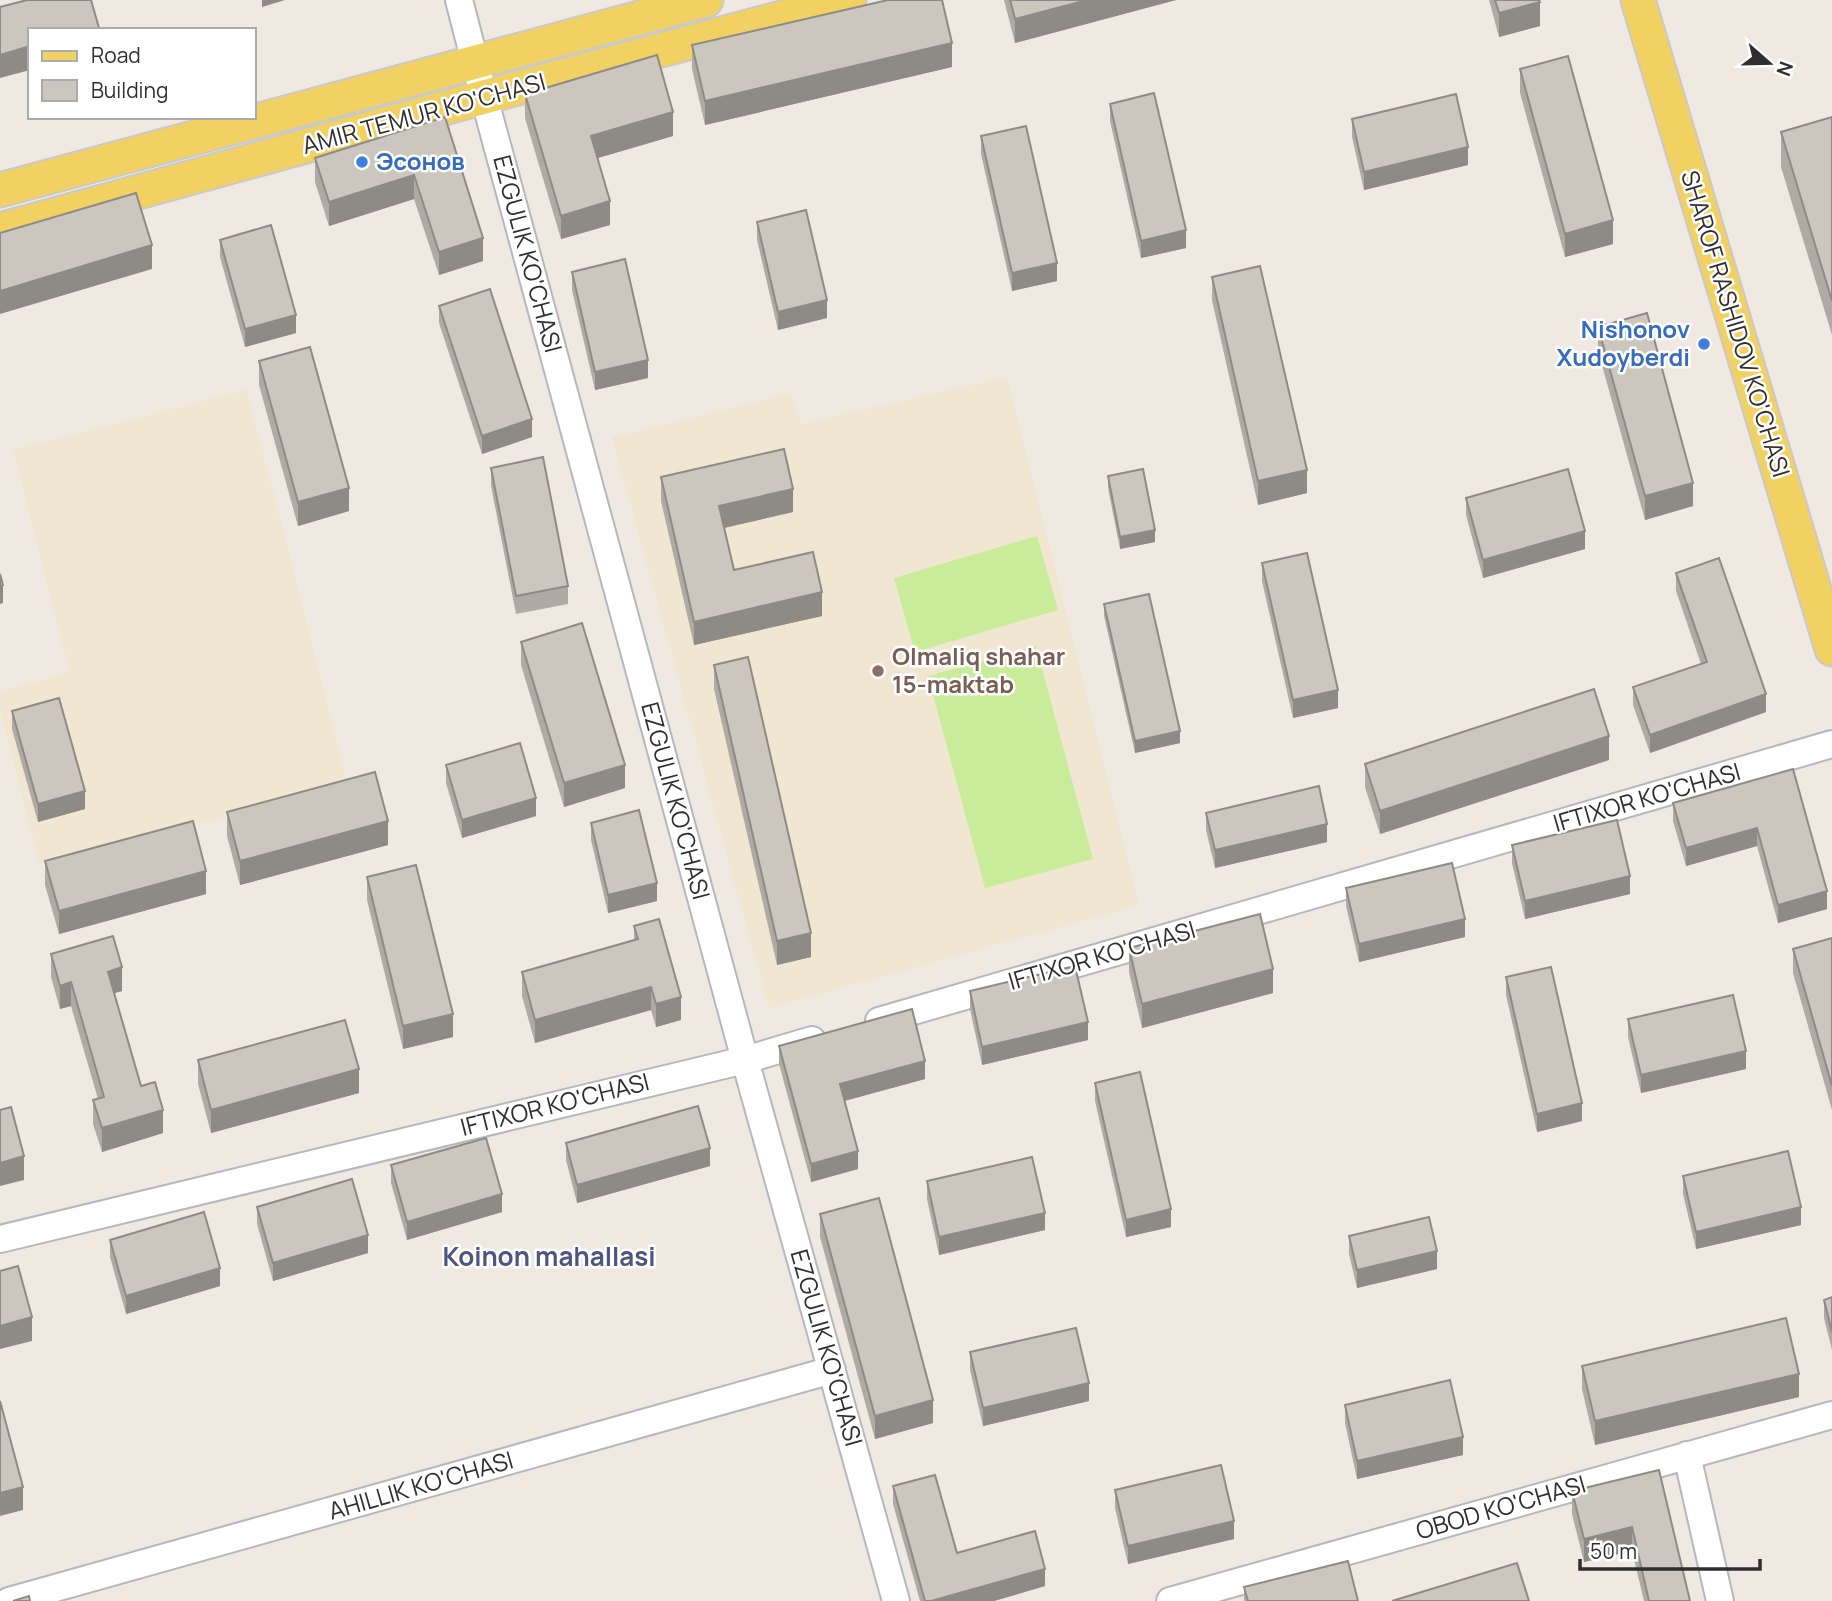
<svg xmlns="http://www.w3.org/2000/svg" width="1832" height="1601" font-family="Manrope,sans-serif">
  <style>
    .education { fill: #f0e6d1 }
    .pitch { fill: #c9ec9a }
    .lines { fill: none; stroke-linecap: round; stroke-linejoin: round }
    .minor-casing { stroke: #b4b7c1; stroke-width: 30 }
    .major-casing { stroke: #c9c9c9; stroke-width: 37 }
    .minor { stroke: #fff; stroke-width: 26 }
    .major { stroke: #f2d163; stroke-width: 33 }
    .wall { fill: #afaba4 }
    .shaded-wall { fill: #8e8b86 }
    .building { fill: #cbc7bf; stroke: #8e8b86; stroke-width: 2 }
    .shop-dot { fill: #3f7fe0; stroke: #fff; stroke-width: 2.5 }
    .education-dot { fill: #8d6e63; stroke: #fff; stroke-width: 2.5 }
    .labels { text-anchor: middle; stroke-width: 5; stroke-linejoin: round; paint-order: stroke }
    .street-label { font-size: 24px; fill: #2e2e2e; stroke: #fff }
    .shop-label { font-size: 24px; font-weight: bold; fill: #366cbe; stroke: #fff; text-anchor: start }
    .education-label { font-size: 24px; font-weight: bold; fill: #785e54; stroke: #fff; text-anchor: start }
    .neighbourhood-label { font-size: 26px; font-weight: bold; fill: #4d5680; stroke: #fff }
  </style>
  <rect width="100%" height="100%" fill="#efe9e1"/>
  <path class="education" d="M1007,377L1139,905L769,1008L612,437L791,394L801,424Z
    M247,390L348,784L40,864L0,709V691L70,672L13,450Z"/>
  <path class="pitch" d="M1037,536L1058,610L915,652L894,578Z
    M1036,646L1093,859L985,888L928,676Z"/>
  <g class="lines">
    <g class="minor-casing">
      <path id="minor" d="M459,0L484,97L745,1060L896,1601
        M879,1021L1832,744
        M0,1239L745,1060L812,1040
        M1687,1455L1720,1601
        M9,1601L832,1370
        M1170,1601L1832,1415"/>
    </g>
    <g class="major-casing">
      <path id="major" d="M1638,0L1832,649
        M0,190L706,0
        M0,230L484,97L849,0"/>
    </g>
    <use href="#minor" class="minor"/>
    <use href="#major" class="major"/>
  </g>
  <path class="wall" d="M1004,0H1176L1015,43Z
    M1489,0H1539L1540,26L1499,37Z
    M692,45L952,67L705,125L692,69Z
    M1520,69L1613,244L1565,257L1520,93Z
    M525,94L673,136L598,158L610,225L561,239L525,118Z
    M1110,104L1186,248L1141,258L1110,121Z
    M445,117L483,261L439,275L414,199L329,226L315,182V158Z
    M1832,117V335L1781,167V132Z
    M1352,119L1468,165L1364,190L1352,137Z
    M981,136L1057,281L1012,291L981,154Z
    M757,222L827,318L778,330L757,240Z
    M220,240L296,333L245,347L220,257Z
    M572,272L648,378L595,390L572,290Z
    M1212,277L1307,493L1258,505L1212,300Z
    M439,306L532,437L482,454L439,323Z
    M1598,327L1693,506L1645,520L1598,351Z
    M259,361L349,511L298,526L259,385Z
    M491,468L568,586V604L516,614L491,486Z
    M1108,476L1155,542L1120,549L1108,488Z
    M661,477L793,512L724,528L734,570L822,616L694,645L661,501Z
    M1466,498L1585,549L1483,578L1466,515Z
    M1262,563L1338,708L1293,718L1262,581Z
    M1676,573L1766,712L1650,753L1633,705V687L1701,664L1676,591Z
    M1104,604L1180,743L1135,753L1104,616Z
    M521,642L625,788L564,807L521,665Z
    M714,665L811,957L777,965L714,689Z
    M12,711L85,809L38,822L12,729Z
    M1609,760L1380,834L1365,787V764Z
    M446,765L536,816L462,838L446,783Z
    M1793,769L1827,909L1778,923L1757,846L1686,866L1673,821V803Z
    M227,812L388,845L240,885L227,836Z
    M1206,813L1327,842L1215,868L1206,830Z
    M591,823L657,901L608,913L591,840Z
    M1512,845L1630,894L1525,919L1512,863Z
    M45,861L206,894L59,934L45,885Z
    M367,877L453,1037L403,1049L367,900Z
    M1346,888L1465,937L1359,962L1346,906Z
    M634,926L681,1020L656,1027L651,1010L535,1043L522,996V972L634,940Z
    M1832,938V1110L1793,973V949Z
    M1129,948L1273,993L1142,1028L1129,972Z
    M51,954L122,991L114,993L141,1086L163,1133L102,1152L93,1124V1100L98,1099L71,1006L60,1009L51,977Z
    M1506,977L1582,1121L1537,1132L1506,995Z
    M970,991L1088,1040L982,1065L970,1009Z
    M1628,1019L1746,1069L1641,1093L1628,1037Z
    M779,1046L925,1079L845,1101L858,1169L811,1182L779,1064Z
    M198,1060L359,1093L211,1133L198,1084Z
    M1095,1083L1171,1227L1126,1237L1095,1101Z
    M566,1143L710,1166L577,1203L566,1160Z
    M391,1165L502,1212L407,1240L391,1183Z
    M1683,1176L1801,1225L1696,1249L1683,1194Z
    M927,1181L1045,1230L939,1255L927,1199Z
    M257,1207L368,1253L273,1281L257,1224Z
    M820,1214L933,1423L875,1439L820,1237Z
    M1349,1236L1437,1269L1357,1288L1349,1254Z
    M110,1240L220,1286L126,1314L110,1257Z
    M1832,1297V1350L1824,1318V1300Z
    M970,1352L1089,1401L983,1426L970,1370Z
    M1582,1366L1799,1397L1595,1445L1582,1389Z
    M1345,1405L1463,1455L1357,1479L1345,1423Z
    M1659,1470L1690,1601H1644L1632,1551L1584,1562L1572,1514V1491Z
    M893,1486L957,1553L1045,1586L994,1601H920L893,1504Z
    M1115,1490L1234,1539L1128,1564L1115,1508Z
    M1244,1587L1358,1601H1244Z"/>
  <path class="shaded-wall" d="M262,0H285L262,7Z
    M1087,0H1176L1015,43V19Z
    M1540,2V26L1499,37V13Z
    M952,43V67L705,125V101Z
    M30,46V70L0,78V55Z
    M673,112V136L591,160V136Z
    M1468,147V165L1364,190V172Z
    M414,175V199L329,226V202Z
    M610,201V225L561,239V216Z
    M1613,220V244L1565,257V234Z
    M1186,230V248L1141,258V241Z
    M483,238V261L439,275V252Z
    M152,245V269L0,314V291Z
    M1057,263V281L1012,291V273Z
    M827,300V318L778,330V312Z
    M296,315V333L245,347V329Z
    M648,360V378L595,390V372Z
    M532,419V437L482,454V436Z
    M1307,470V493L1258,505V481Z
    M1693,483V506L1645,520V496Z
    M349,488V511L298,526V502Z
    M793,489V512L719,529V506Z
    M1155,530V542L1120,549V537Z
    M1585,531V549L1483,578V560Z
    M3,585V603L0,604V586Z
    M822,592V616L694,645V622Z
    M1338,690V708L1293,718V700Z
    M1766,694V712L1650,753V735Z
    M1180,731V743L1135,753V741Z
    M1609,736V760L1380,834V811Z
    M625,765V788L564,807V783Z
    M85,791V809L38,822V804Z
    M536,798V816L462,838V820Z
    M388,821V845L240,885V861Z
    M1327,824V842L1215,868V850Z
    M1757,828V846L1686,866V848Z
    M206,871V894L59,934V911Z
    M1630,876V894L1525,919V901Z
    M657,883V901L608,913V895Z
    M1827,891V909L1778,923V905Z
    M1465,919V937L1359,962V944Z
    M811,933V957L777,965V941Z
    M122,967V991L108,995V972Z
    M1273,969V993L1142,1028V1004Z
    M71,982V1006L60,1009V986Z
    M651,987V1010L535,1043V1020Z
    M681,997V1020L656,1027V1004Z
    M453,1014V1037L403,1049V1026Z
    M1088,1022V1040L982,1065V1047Z
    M1746,1051V1069L1641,1093V1075Z
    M925,1061V1079L840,1102V1084Z
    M359,1069V1093L211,1133V1110Z
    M1582,1103V1121L1537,1132V1114Z
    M163,1110V1133L102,1152V1128Z
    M710,1148V1166L577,1203V1185Z
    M858,1151V1169L811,1182V1164Z
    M24,1156V1180L0,1186V1163Z
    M502,1194V1212L407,1240V1222Z
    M1801,1207V1225L1696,1249V1232Z
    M1171,1209V1227L1126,1237V1220Z
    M1045,1213V1230L939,1255V1237Z
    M368,1235V1253L273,1281V1263Z
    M1437,1251V1269L1357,1288V1270Z
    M220,1268V1286L126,1314V1296Z
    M32,1317V1341L0,1349V1326Z
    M1799,1374V1397L1595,1445V1421Z
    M1089,1383V1401L983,1426V1408Z
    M933,1400V1423L875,1439V1416Z
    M1463,1437V1455L1357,1479V1461Z
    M23,1487V1510L0,1516V1493Z
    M1234,1521V1539L1128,1564V1546Z
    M1632,1527V1551L1584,1562V1539Z
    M1045,1569V1586L994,1601H931Z"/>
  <path class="building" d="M27,0H91L99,28L91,30H30V46L0,55V7Z
    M888,0H942L952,43L705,101L692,45Z
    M1010,0H1087L1015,19Z
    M1495,0H1539L1540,2L1499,13Z
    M657,55L673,112L591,136L610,201L561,216L525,94Z
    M1568,56L1613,220L1565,234L1520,69Z
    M1154,93L1186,230L1141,241L1110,104Z
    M1456,94L1468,147L1364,172L1352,119Z
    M445,117L483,238L439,252L414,175L329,202L315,158Z
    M1832,117V301L1781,132Z
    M1026,126L1057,263L1012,273L981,136Z
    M136,193L152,245L0,291V233Z
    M806,210L827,300L778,312L757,222Z
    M271,225L296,315L245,329L220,240Z
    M625,259L648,360L595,372L572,272Z
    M1260,266L1307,470L1258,481L1212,277Z
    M490,289L532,419L482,436L439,306Z
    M1647,313L1693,483L1645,496L1598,327Z
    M310,347L349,488L298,502L259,361Z
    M784,449L793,489L719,506L734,570L813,552L822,592L694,622L661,477Z
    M543,457L568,586L516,596L491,468Z
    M1143,469L1155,530L1120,537L1108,476Z
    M1568,469L1585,531L1483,560L1466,498Z
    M1307,553L1338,690L1293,700L1262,563Z
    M1719,558L1766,694L1650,735L1633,687L1707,662L1676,573Z
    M0,574L3,585L0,586Z
    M1149,594L1180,731L1135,741L1104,604Z
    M582,623L625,765L564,783L521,642Z
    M748,657L811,933L777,941L714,665Z
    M1594,689L1609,736L1380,811L1365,764Z
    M59,698L85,791L38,804L12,711Z
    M520,743L536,798L462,820L446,765Z
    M1793,769L1827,891L1778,905L1757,828L1686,848L1673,803Z
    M375,772L388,821L240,861L227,812Z
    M1319,786L1327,824L1215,850L1206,813Z
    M639,810L657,883L608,895L591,823Z
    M1617,820L1630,876L1525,901L1512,845Z
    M193,821L206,871L59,911L45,861Z
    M1452,863L1465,919L1359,944L1346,888Z
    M416,865L453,1014L403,1026L367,877Z
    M1260,914L1273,969L1142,1004L1129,948Z
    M659,919L681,997L656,1004L651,987L535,1020L522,972L638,939L634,926Z
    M113,936L122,967L108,972L141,1086L155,1082L163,1110L102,1128L93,1100L104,1097L71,982L60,986L51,954Z
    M1832,938V1086L1793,949Z
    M1075,966L1088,1022L982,1047L970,991Z
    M1551,967L1582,1103L1537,1114L1506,977Z
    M1733,995L1746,1051L1641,1075L1628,1019Z
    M912,1009L925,1061L840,1084L858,1151L811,1164L779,1046Z
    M345,1020L359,1069L211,1110L198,1060Z
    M1140,1072L1171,1209L1126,1220L1095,1083Z
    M698,1106L710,1148L577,1185L566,1143Z
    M11,1107L24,1156L0,1163V1110Z
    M486,1138L502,1194L407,1222L391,1165Z
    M1788,1151L1801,1207L1696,1232L1683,1176Z
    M1032,1157L1045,1213L939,1237L927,1181Z
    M352,1179L368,1235L273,1263L257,1207Z
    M879,1198L933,1400L875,1416L820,1214Z
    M204,1212L220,1268L126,1296L110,1240Z
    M1429,1217L1437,1251L1357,1270L1349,1236Z
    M18,1266L32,1317L0,1326V1271Z
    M1832,1297V1332L1824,1300Z
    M1786,1318L1799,1374L1595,1421L1582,1366Z
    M1076,1328L1089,1383L983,1408L970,1352Z
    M1450,1380L1463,1437L1357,1461L1345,1405Z
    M0,1401L23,1487L0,1493Z
    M1221,1465L1234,1521L1128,1546L1115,1490Z
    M1659,1470L1690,1601H1649L1632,1527L1584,1539L1572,1491Z
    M935,1475L957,1553L1035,1531L1045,1569L931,1601H925L893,1486Z
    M1348,1561L1358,1601H1248L1244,1587Z
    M1517,1563L1529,1601H1392Z
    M29,1596L30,1601H13Z"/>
  <g class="shop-dot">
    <circle cx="362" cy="162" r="7"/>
    <circle cx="1704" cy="344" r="7"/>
  </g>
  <circle class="education-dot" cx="878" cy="671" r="7"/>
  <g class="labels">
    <g class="street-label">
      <text transform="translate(424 114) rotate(-15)" y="8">AMIR TEMUR KO'CHASI</text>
      <text transform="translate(527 254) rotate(75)" y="8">EZGULIK KO'CHASI</text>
      <text transform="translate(1735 324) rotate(73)" y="8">SHAROF RASHIDOV KO'CHASI</text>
      <text transform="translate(1647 798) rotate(-16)" y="8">IFTIXOR KO'CHASI</text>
      <text transform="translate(675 801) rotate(75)" y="8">EZGULIK KO'CHASI</text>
      <text transform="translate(1102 956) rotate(-16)" y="8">IFTIXOR KO'CHASI</text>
      <text transform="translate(555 1105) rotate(-14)" y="8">IFTIXOR KO'CHASI</text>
      <text transform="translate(826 1348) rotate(74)" y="8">EZGULIK KO'CHASI</text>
      <text transform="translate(421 1486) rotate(-16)" y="8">AHILLIK KO'CHASI</text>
      <text transform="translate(1501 1508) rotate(-16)" y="8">OBOD KO'CHASI</text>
    </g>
    <g class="shop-label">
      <text x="376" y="170">Эсонов</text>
      <text x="1690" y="338" text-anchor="end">Nishonov<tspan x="1690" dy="28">Xudoyberdi</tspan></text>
    </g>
    <g class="education-label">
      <text x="892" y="665">Olmaliq shahar<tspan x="892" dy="28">15-maktab</tspan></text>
    </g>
    <g class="neighbourhood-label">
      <text x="549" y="1266">Koinon mahallasi</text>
    </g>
  </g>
  <rect x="28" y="28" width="228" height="91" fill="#ffffff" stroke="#ababab" stroke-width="2"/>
  <rect x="42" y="51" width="35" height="10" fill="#f2d163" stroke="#ababab" stroke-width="2"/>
  <text x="91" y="63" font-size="21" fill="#2e2e2e">Road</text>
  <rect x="42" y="80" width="35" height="21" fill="#cbc7bf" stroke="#ababab" stroke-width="2"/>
  <text x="91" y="98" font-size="21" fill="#2e2e2e">Building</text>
  <g transform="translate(1769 63) rotate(110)" stroke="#ffffff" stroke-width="5" paint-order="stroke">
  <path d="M0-5L12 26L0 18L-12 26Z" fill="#2e2e2e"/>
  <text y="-10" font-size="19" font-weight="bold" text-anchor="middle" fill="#2e2e2e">N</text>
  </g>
  <path d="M1580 1559v10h180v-10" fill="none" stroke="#2e2e2e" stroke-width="3.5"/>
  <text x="1590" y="1559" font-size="21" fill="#2e2e2e" stroke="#ffffff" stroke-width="5" paint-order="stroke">50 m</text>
</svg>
